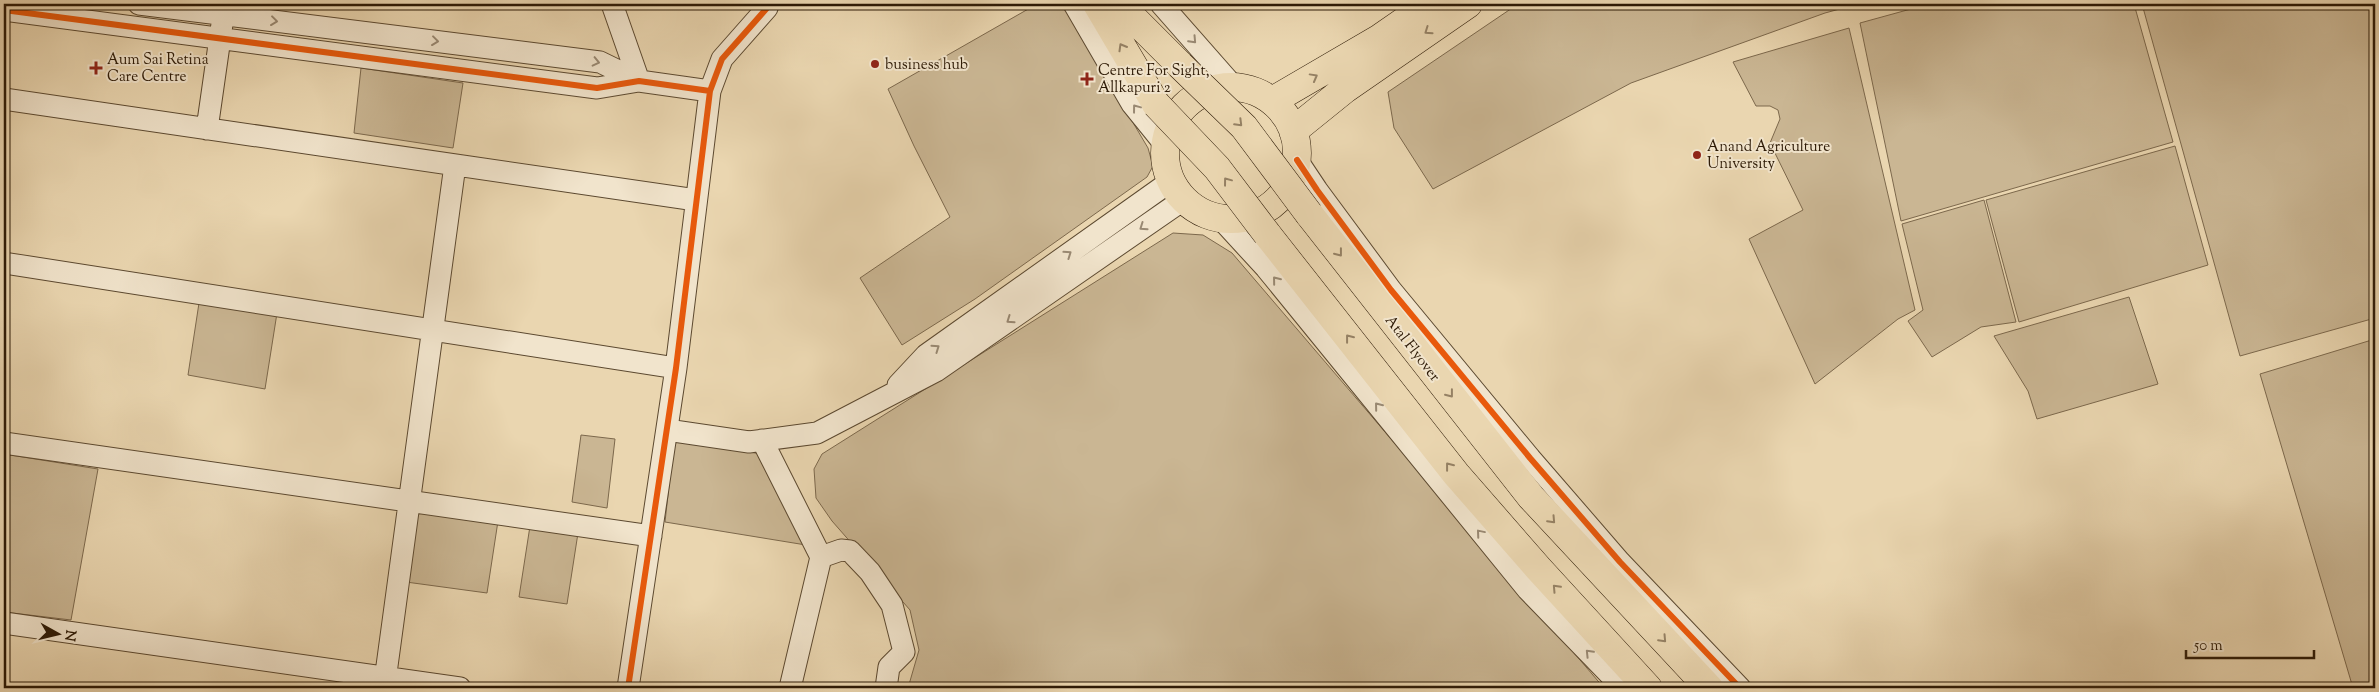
<svg xmlns="http://www.w3.org/2000/svg" width="2379" height="692" font-family="'Sorts Mill Goudy',serif">
  <style>
    .green { fill: #cab693; stroke: #7c684c }
    .lines { fill: none; stroke-linecap: round; stroke-linejoin: round }
    .minor-casing { stroke: #5c4930; stroke-width: 23 }
    .major-casing { stroke: #2d1a06; stroke-width: 29 }
    .minor { stroke: #f1e4cc; stroke-width: 21 }
    .major { stroke: #ead6b0; stroke-width: 28 }
    .major-bridge-casing { stroke: #2d1a06; stroke-width: 29; stroke-linecap: butt }
    .major-bridge { stroke: #ead6b0; stroke-width: 28 }
    .cycleway-casing { stroke: #f1e4cc; stroke-width: 9 }
    .cycleway { stroke: #e8590c; stroke-width: 6 }
    .oneway { stroke: #998973 }
    .oneway2 { stroke: #958164 }
    .poi-dot { fill: #8f2418; stroke: #f1e4cc; stroke-width: 2 }
    .labels { text-anchor: middle; stroke-width: 4; stroke-linejoin: round; paint-order: stroke }
    .poi-label { font-size: 15px; fill: #2d1a06; stroke: #f1e4cc; text-anchor: start }
    .street-label { font-size: 15px; fill: #2d1a06; stroke: #f1e4cc }
  </style>
  <rect width="100%" height="100%" fill="#ead6b0"/>
  <filter id="stains"><feTurbulence type="fractalNoise" baseFrequency=".004" numOctaves="4"/><feColorMatrix values="0 0 0 0 .2 0 0 0 0 .09 0 0 0 0 .02 0 0 0 .5 -.17"/></filter>
  <radialGradient id="worn" r=".72"><stop offset=".6" stop-color="#630" stop-opacity="0"/><stop offset="1" stop-color="#630" stop-opacity=".3"/></radialGradient>
  <path class="green" d="M1037,4H1063L1148,148L1153,166L1147,177L975,299L902,345L860,278L950,217L914,146L888,89Z
    M1518,4H1858L1825,13L1631,83L1433,189L1394,128L1388,92Z
    M1929,4H2134L2173,142L1901,221L1860,23Z
    M2142,4H2375V318L2240,356Z
    M1849,28L1915,310L1898,319L1815,384L1749,239L1803,210L1770,143L1780,119L1778,110L1770,106H1756L1733,62Z
    M361,68L463,83L453,148L354,133Z
    M2175,146L2208,265L2019,322L1986,200Z
    M1984,200L2016,322L1981,327L1932,357L1908,321L1923,310L1902,224Z
    M1173,233L1203,235L1232,253L1604,688H908L919,650L910,610L832,521L816,498L814,469L822,454Z
    M2129,297L2158,384L2037,419L2028,391L1994,336Z
    M199,303L277,313L265,389L188,375Z
    M2375,339V688H2353L2260,374Z
    M581,435L615,439L607,508L572,502Z
    M674,441L762,454L806,545L665,522Z
    M4,454L98,469L71,620L4,612Z
    M417,510L498,521L487,593L406,582Z
    M530,526L578,533L567,604L519,597Z"/>
  <g class="lines">
    <g class="minor-casing">
      <path id="minor" d="M139,4L600,62L639,81
        M612,4L639,81
        M1074,4L1132,104L1166,146
        M1161,4L1234,87
        M4,10L597,88L639,81L710,91
        M4,99L696,200
        M207,129L222,24
        M1297,160L1317,190L1391,290L1530,458L1620,562L1740,688
        M1221,219L1266,268L1528,590L1623,688
        M4,263L676,368
        M898,385L926,355L1171,181
        M667,430L749,442L817,433L936,371L1183,200
        M762,440L821,557L790,688
        M4,443L651,536
        M821,557L841,550L850,551L870,572L892,605L904,652L889,667L886,688
        M4,623L460,688
        M384,688L455,165
        M628,688L676,368L710,91L722,59L767,8L768,4"/>
    </g>
    <g class="major-casing">
      <path id="major" d="M1097,4L1156,104
        M1124,4L1132,17L1180,65
        M1165 153a66 66 0 1 1 132 0a66 66 0 1 1-132 0Z
        M1272,101L1380,38L1429,4
        M1293,131L1345,89L1468,4
        M1309,214L1531,497L1709,688
        M1267,234L1456,474L1538,568L1648,688"/>
    </g>
    <use href="#minor" class="minor"/>
    <use href="#major" class="major"/>
    <g class="major-bridge-casing">
      <path id="major-bridge" d="M1180,65L1244,127L1309,214
        M1156,104L1217,168L1267,234"/>
    </g>
    <use href="#major-bridge" class="major-bridge"/>
    <g class="cycleway-casing">
      <path id="cycleway" d="M4,10L597,88L639,81L710,91
        M1297,160L1317,190L1391,290L1530,458L1620,562L1740,688
        M628,688L676,368L710,91L722,59L767,8L768,4"/>
    </g>
    <use href="#cycleway" class="cycleway"/>
  </g>
  <defs><path id="oneway-chevron" d="M-2-3.5L2.5 0L-2 3.5" fill="none" stroke-width="1.6" stroke-linecap="round" stroke-linejoin="round" transform="scale(1.25)"/></defs>
  <g class="oneway">
    <use href="#oneway-chevron" transform="translate(274 21) rotate(7)"/>
    <use href="#oneway-chevron" transform="translate(1193 40) rotate(47)"/>
    <use href="#oneway-chevron" transform="translate(435 41) rotate(7)"/>
    <use href="#oneway-chevron" transform="translate(596 62) rotate(13)"/>
    <use href="#oneway-chevron" transform="translate(1136 108) rotate(-127)"/>
    <use href="#oneway-chevron" transform="translate(1143 227) rotate(145)"/>
    <use href="#oneway-chevron" transform="translate(1068 254) rotate(-35)"/>
    <use href="#oneway-chevron" transform="translate(1276 280) rotate(-129)"/>
    <use href="#oneway-chevron" transform="translate(1010 320) rotate(145)"/>
    <use href="#oneway-chevron" transform="translate(936 348) rotate(-35)"/>
    <use href="#oneway-chevron" transform="translate(1378 406) rotate(-129)"/>
    <use href="#oneway-chevron" transform="translate(1480 533) rotate(-130)"/>
    <use href="#oneway-chevron" transform="translate(1589 653) rotate(-134)"/>
  </g>
  <g class="oneway2">
    <use href="#oneway-chevron" transform="translate(1428 31) rotate(145)"/>
    <use href="#oneway-chevron" transform="translate(1122 47) rotate(-120)"/>
    <use href="#oneway-chevron" transform="translate(1314 77) rotate(-29)"/>
    <use href="#oneway-chevron" transform="translate(1239 123) rotate(45)"/>
    <use href="#oneway-chevron" transform="translate(1227 181) rotate(-127)"/>
    <use href="#oneway-chevron" transform="translate(1339 253) rotate(52)"/>
    <use href="#oneway-chevron" transform="translate(1349 338) rotate(-128)"/>
    <use href="#oneway-chevron" transform="translate(1450 394) rotate(52)"/>
    <use href="#oneway-chevron" transform="translate(1449 466) rotate(-128)"/>
    <use href="#oneway-chevron" transform="translate(1552 520) rotate(47)"/>
    <use href="#oneway-chevron" transform="translate(1556 588) rotate(-133)"/>
    <use href="#oneway-chevron" transform="translate(1663 639) rotate(47)"/>
  </g>
  <g class="poi-dot">
    <circle cx="875" cy="64" r="5"/>
    <path d="M93.5 60.5h5v5h5v5h-5v5h-5v-5h-5v-5h5z"/>
    <path d="M1084.5 71.5h5v5h5v5h-5v5h-5v-5h-5v-5h5z"/>
    <circle cx="1697" cy="155" r="5"/>
  </g>
  <g class="labels">
    <g class="poi-label">
      <text x="107" y="64">Aum Sai Retina<tspan x="107" dy="17">Care Centre</tspan></text>
      <text x="885" y="69">business hub</text>
      <text x="1098" y="75">Centre For Sight,<tspan x="1098" dy="17">Allkapuri 2</tspan></text>
      <text x="1707" y="151">Anand Agriculture<tspan x="1707" dy="17">University</tspan></text>
    </g>
    <g class="street-label">
      <text transform="translate(1413 348) rotate(52)" y="5">Atal Flyover</text>
    </g>
  </g>
  <rect width="2379" height="692" fill="none" stroke="#ead6b0" stroke-width="20"/>
  <rect x="5" y="5" width="2369" height="682" fill="none" stroke="#2d1a06" stroke-width="2.5"/>
  <rect x="10" y="10" width="2359" height="672" fill="none" stroke="#2d1a06"/>
  <g transform="translate(58 634) rotate(98)" stroke="#f1e4cc" stroke-width="4" paint-order="stroke">
  <path d="M0-4L9 19L0 12L-9 19Z" fill="#2d1a06"/>
  <text y="-8" font-size="14" font-weight="bold" text-anchor="middle" fill="#2d1a06">N</text>
  </g>
  <path d="M2186 650v8h128v-8" fill="none" stroke="#2d1a06" stroke-width="2.5"/>
  <text x="2194" y="650" font-size="15" fill="#2d1a06" stroke="#f1e4cc" stroke-width="4" paint-order="stroke">50 m</text>
  <rect width="100%" height="100%" filter="url(#stains)"/>
  <rect width="100%" height="100%" fill="url(#worn)"/>
</svg>
